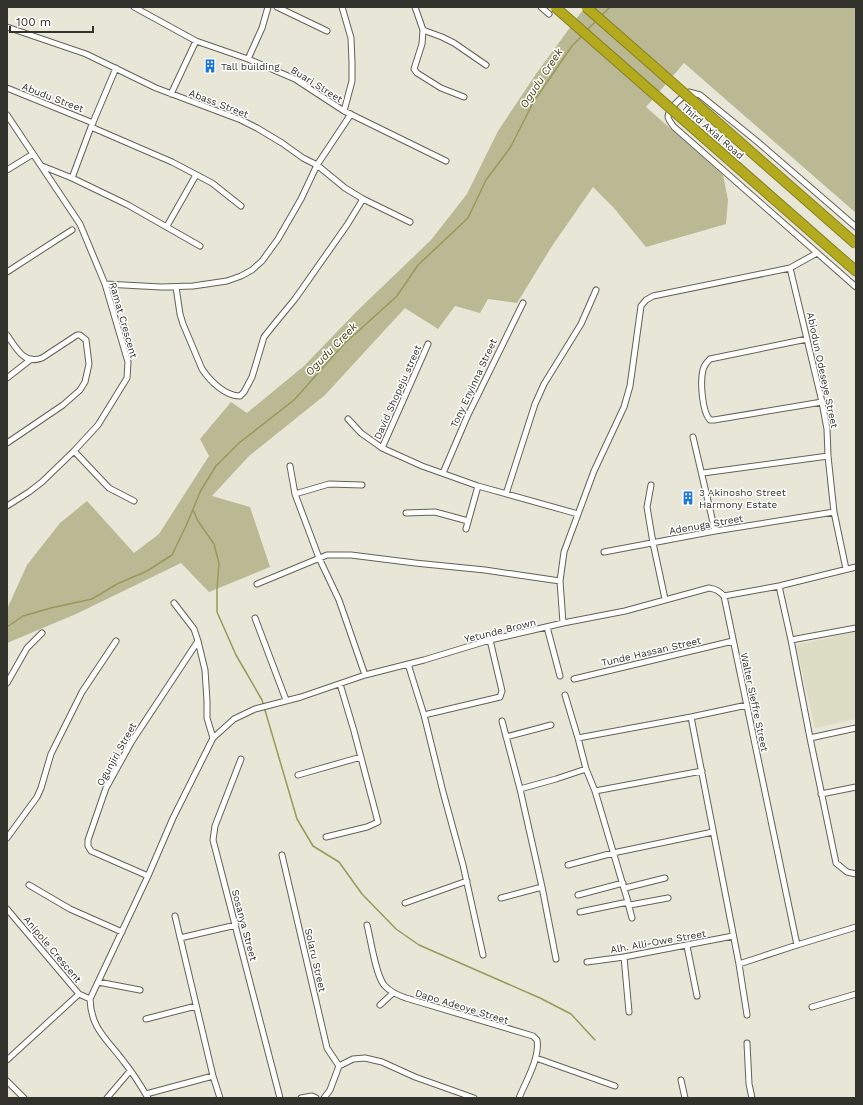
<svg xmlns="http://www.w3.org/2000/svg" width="863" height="1105" font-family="'Work Sans',sans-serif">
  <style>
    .built { fill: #ddddc6 }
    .green { fill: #bab993 }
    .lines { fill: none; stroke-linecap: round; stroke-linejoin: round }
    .stream { stroke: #9b9859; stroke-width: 1.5 }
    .minor-casing { stroke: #636255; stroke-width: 7 }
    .motorway-casing { stroke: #868023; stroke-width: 11 }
    .minor { stroke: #fff; stroke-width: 5 }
    .motorway { stroke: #b3aa1e; stroke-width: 9 }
    .motorway-bridge-casing { stroke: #868023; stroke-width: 11; stroke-linecap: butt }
    .motorway-bridge { stroke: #b3aa1e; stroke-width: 9 }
    .labels { text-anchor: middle; stroke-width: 3; stroke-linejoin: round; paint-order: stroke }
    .poi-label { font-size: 10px; fill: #32322c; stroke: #fff; text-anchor: start }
    .street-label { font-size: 10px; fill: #32322c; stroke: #fff }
    .water-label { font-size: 11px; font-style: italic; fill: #454210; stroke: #fff }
  </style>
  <rect width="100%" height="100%" fill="#e7e6d7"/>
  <path class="built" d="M856,632V719L815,728L796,645Z"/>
  <path class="green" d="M585,7H856V213L684,63L646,107L723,175L728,200L726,224L646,247L613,207L593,187L552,246L517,303L488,299L480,313L455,306L438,329L405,308L325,395L249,456L212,496L250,507L270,567L209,592L181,563L76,614L7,643V609L27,565L60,523L87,501L134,553L159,534L209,456L200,439L231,402L247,413L304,366L357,311L431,240L467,194L498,131L536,74Z"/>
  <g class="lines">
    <path class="stream" d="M601,16L610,7
      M587,30L597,20
      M193,510L198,521L214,544L219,563L217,589V612L236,655L262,700L297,819L313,846L339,862L362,894L396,929L419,945L540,998L571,1014L595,1040
      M7,627L23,616L51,608L92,599L117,584L147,571L172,555L186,526L201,490L216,466L239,443L294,400L344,344L397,296L418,265L468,218L486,180L510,148L534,101L572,46L582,36"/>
    <g class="minor-casing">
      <path id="minor" d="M134,7L196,41L248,59L295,79L344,111L446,161
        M277,7L327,31
        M342,7L351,38L352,62V81L344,111
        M415,7L423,30L422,44L414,69L417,73L441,88L464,97
        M541,7L549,14
        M7,27L86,54L156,88L241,120L257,128L282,143L303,158L317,165L345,188L363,199L410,222
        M423,30L442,37L454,43L486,65
        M248,59L262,28L268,7
        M7,88L93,123
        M171,94L196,41
        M7,115L80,224L105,284L128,362L127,378L98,425L74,451L42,482L29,492L7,506
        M91,127L172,162L212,183L241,206
        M42,166L72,178L128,205L200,246
        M7,170L33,154
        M72,178L91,127L116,68
        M167,226L196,175
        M856,227L759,143L700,95L689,92C683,96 669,108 668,116C668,120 672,124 674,127L856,287
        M790,268L817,253
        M7,272L72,230
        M105,284L161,287L193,286L227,281L241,276L252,270L262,261L278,239L301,199L317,165L351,114
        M176,287L180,314L183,324L202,369C210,381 225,396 240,396L244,392L252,377L264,337L276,322L295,299L347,225L363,199
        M7,335C16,348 24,365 42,358L77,335H80L86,340L89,364L85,382L80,390L63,405L7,443
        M807,339L710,359C707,362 704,365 703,370C700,381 702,412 710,420H714L822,402
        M7,378L30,360
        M348,419L361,433L382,448L422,466L478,486L578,514
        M693,437L715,531
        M382,448L428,344
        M74,451L109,488L134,501
        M290,466L295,494L319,558L339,600L365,675
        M443,473L467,417L523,303
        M703,473L828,456
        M651,485L647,507L653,543L665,599
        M295,494L329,484L362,485
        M506,494L535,404L544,384L581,324L596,290
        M406,513L435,512L468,521
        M466,529L478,486
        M604,552L715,531L834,512
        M257,584L327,555H351L415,563L485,570L560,581
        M779,586L791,640L810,738L836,863L847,872L856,874
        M174,603L194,629L198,641L205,670L207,701V718L213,738
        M255,618L286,700
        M563,623L560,581L564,552L594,471L624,407L630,386L641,306L646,300L653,296L790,268L822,402L827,429L828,456L834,512L846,569
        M547,627L560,676
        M791,640L856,628
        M408,664L424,715L443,792L463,865L483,955
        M574,679L733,641
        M7,683L27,648L42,633
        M565,695L578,738L586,769L595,791L628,902L580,912
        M424,715L500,697L502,691L490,640
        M691,717L739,964L747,1015
        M502,721L520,789
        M506,737L551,725
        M578,738L691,717L747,705
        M810,738L856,728
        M241,759L215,826L213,840L280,1098
        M298,775L361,757
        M595,791L702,771
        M821,794L856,787
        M326,837L367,827L378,822L354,731L340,684
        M7,838L37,797L41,788L51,754L82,692L116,641
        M282,855L327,1048L339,1066
        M568,865L613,853L713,832
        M148,876L91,851L88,846V840L106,788L132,741L198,641
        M29,885L70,909L122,932
        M625,888L665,878
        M578,895L623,883
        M501,898L542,887
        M405,903L467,881
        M628,903L632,918
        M630,905L668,898
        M7,909L79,994L90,999C91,1029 107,1039 124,1062C133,1073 141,1086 148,1098
        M175,916L213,1076
        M367,925C371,940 375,973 384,985C390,992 398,995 406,998L533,1036L537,1040C540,1058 526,1081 519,1098
        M180,938L236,925
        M797,945L724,596L779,586L856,567
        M687,946L697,996
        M624,957L629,1012
        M556,959L542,887L520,789L556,779L586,769
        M587,962L624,957L733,936
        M739,964L797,945L856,927
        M98,982L140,990
        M90,999L148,876L173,818L213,738L234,719L255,709L301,697L365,675L424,660L490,640L563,623L625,611L709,588C716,589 719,591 724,596
        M380,1005L393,993
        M812,1007L856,994
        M146,1019L196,1006
        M747,1043L749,1084L752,1098
        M536,1058L615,1086
        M7,1060L79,994
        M681,1080L685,1098
        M7,1081L24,1098
        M146,1094L213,1076L220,1098
        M107,1098L130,1071
        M301,1098L312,1096L316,1098
        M324,1098L330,1090L339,1066L353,1059L365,1058L382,1062L415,1077L474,1098"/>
    </g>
    <g class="motorway-casing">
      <path id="motorway" d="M849,265L856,271"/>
    </g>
    <use href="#minor" class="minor"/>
    <use href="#motorway" class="motorway"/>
    <g class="motorway-bridge-casing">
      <path id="motorway-bridge" d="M555,7L849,265
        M586,7L856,244"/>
    </g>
    <use href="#motorway-bridge" class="motorway-bridge"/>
  </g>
  <defs>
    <g id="building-bare" transform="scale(1.08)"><path d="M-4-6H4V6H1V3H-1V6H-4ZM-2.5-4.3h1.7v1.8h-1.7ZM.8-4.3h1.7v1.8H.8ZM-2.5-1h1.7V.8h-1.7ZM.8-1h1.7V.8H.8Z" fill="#1975df" stroke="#fff" stroke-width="2.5" paint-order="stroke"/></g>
  </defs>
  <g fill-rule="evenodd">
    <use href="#building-bare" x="210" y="66"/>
    <use href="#building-bare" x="688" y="498"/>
  </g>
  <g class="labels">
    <g class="poi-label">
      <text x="221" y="70">Tall building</text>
      <text x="699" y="496">3 Akinosho Street<tspan x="699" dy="12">Harmony Estate</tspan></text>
    </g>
    <g class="street-label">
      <text transform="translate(317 84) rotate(32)" y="4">Buari Street</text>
      <text transform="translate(53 97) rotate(21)" y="4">Abudu Street</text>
      <text transform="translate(219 103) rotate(21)" y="4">Abass Street</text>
      <text transform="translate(713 131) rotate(41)" y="4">Third Axial Road</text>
      <text transform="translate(124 320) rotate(74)" y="4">Ramat Crescent</text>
      <text transform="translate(823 370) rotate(78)" y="4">Abiodun Odeseye Street</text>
      <text transform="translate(473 383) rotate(-65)" y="4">Tony Enyinna Street</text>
      <text transform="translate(397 392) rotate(-66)" y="4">David Shopeju street</text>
      <text transform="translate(706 524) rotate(-10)" y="4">Adenuga Street</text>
      <text transform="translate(500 630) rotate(-14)" y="4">Yetunde Brown</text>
      <text transform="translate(651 651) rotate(-13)" y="4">Tunde Hassan Street</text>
      <text transform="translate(755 702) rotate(78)" y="4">Walter Sieffre Street</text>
      <text transform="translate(116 754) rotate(-61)" y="4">Ogunjiri Street</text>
      <text transform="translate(245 925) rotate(75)" y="4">Sosanya Street</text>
      <text transform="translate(658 941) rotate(-10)" y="4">Alh. Alli-Owe Street</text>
      <text transform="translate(53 949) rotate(50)" y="4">Anipole Crescent</text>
      <text transform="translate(316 960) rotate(77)" y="4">Solaru Street</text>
      <text transform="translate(462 1006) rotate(17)" y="4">Dapo Adeoye Street</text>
    </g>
    <g class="water-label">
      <text transform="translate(541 78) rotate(-57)" y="4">Ogudu Creek</text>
      <text transform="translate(331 349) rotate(-46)" y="4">Ogudu Creek</text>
    </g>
  </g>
  <rect width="863" height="1105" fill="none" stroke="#32322c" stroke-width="16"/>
  <path d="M10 26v6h83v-6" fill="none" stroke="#32322c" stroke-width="2"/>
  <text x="16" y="26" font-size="12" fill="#32322c" stroke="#ffffff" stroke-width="3" paint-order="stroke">100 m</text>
</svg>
